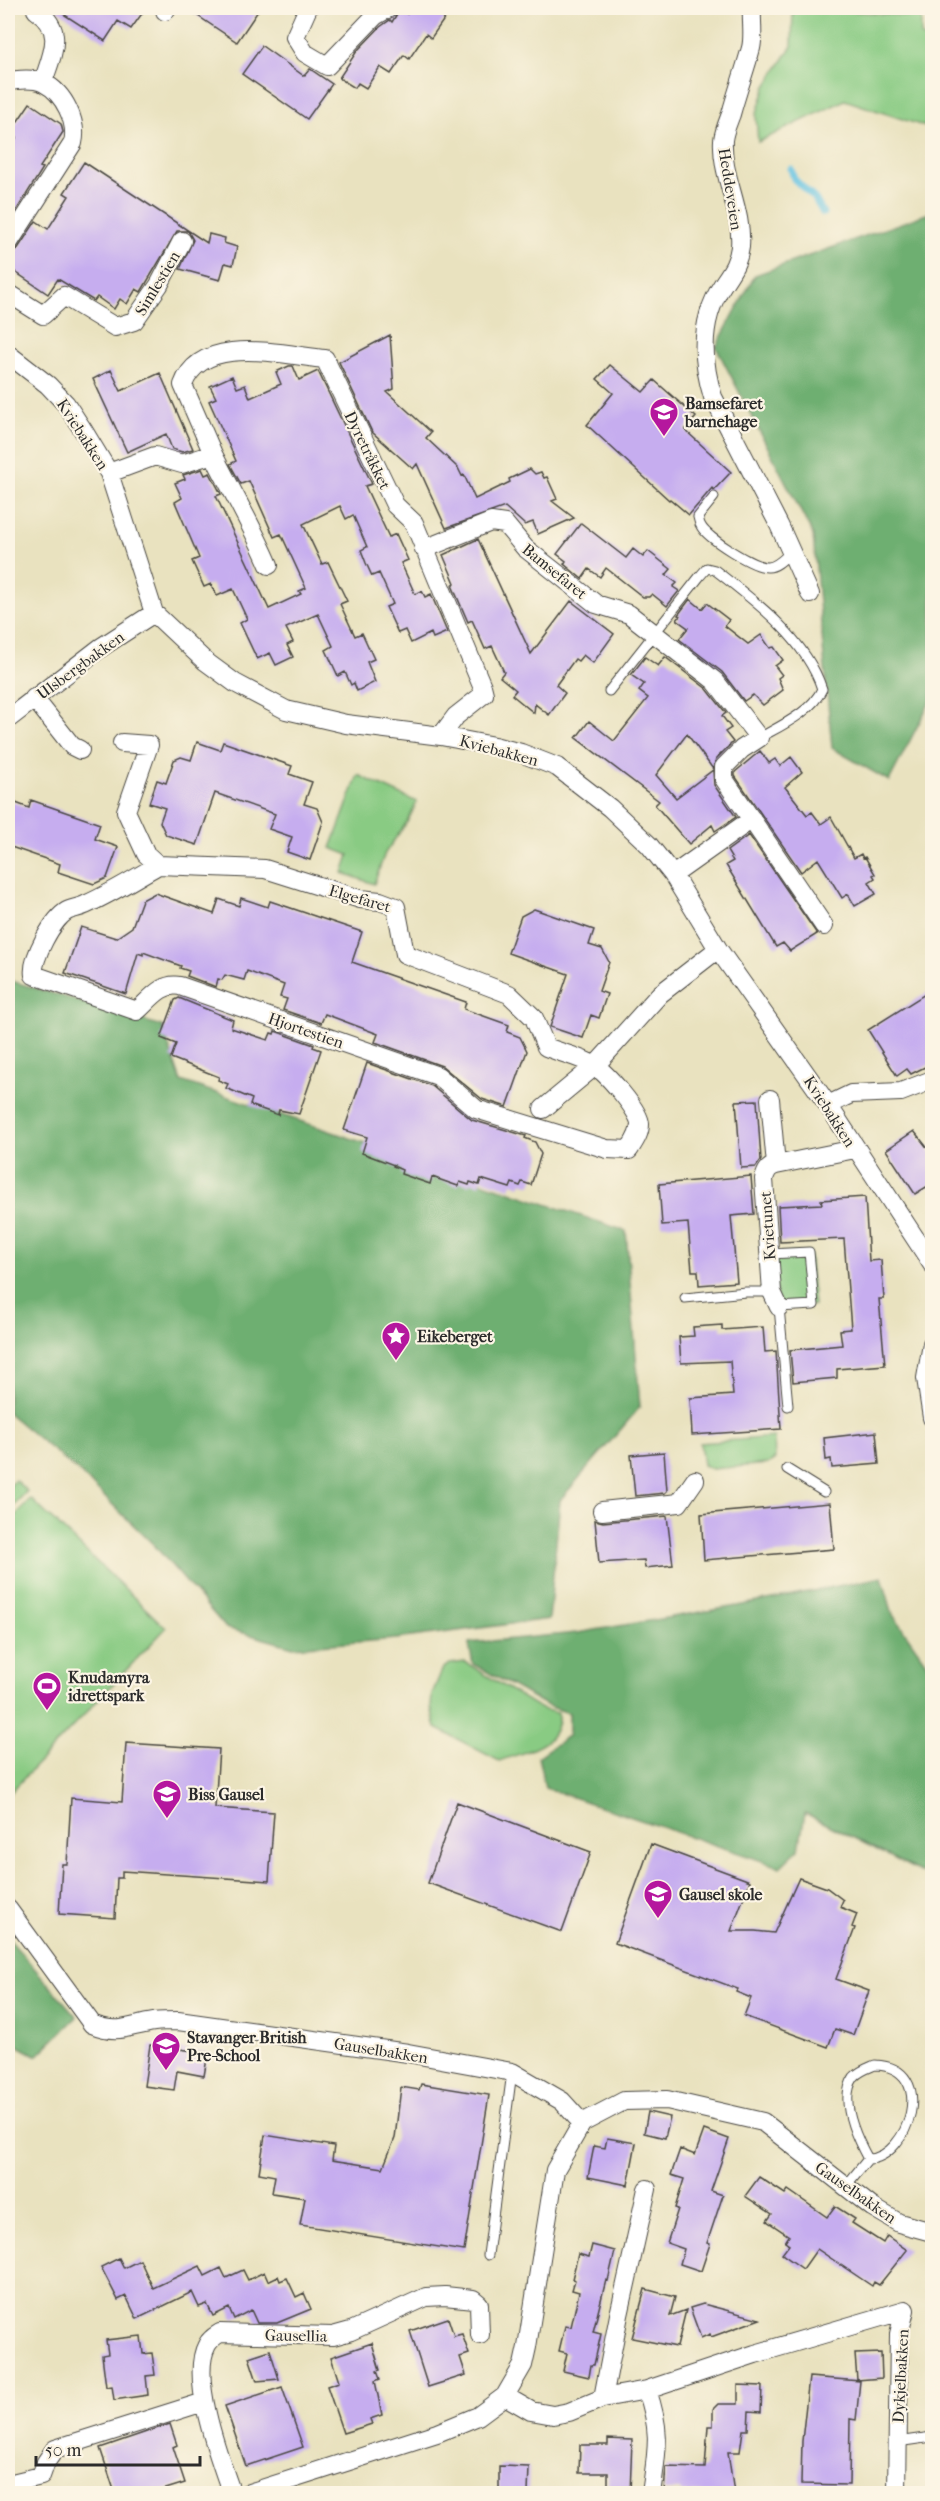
<svg xmlns="http://www.w3.org/2000/svg" width="940" height="2501" font-family="'IM FELL French Canon',serif">
  <style>
    .green { fill: #89cb83; stroke: #5a7b57; stroke-width: 1.5 }
    .forest { fill: #6eaf71; stroke: #4c6d4e; stroke-width: 1.5 }
    .lines { fill: none; stroke-linecap: round; stroke-linejoin: round }
    .stream { stroke: #64c3e2; stroke-width: 7 }
    .building { fill: #c6adef }
    .service-casing { stroke: #484641; stroke-width: 11 }
    .minor-casing { stroke: #484641; stroke-width: 20 }
    .service { stroke: #fff; stroke-width: 9 }
    .minor { stroke: #fff; stroke-width: 18 }
    .labels { text-anchor: middle; stroke-width: 4.5; stroke-linejoin: round; paint-order: stroke }
    .street-label { font-size: 16px; fill: #2b2b2b; stroke: #fcf5e5 }
    .poi-label { font-size: 16px; font-weight: bold; fill: #2b2b2b; stroke: #fcf5e5; text-anchor: start }
  </style>
  <rect width="100%" height="100%" fill="#fcf5e5"/>
  <filter id="ink" filterUnits="userSpaceOnUse"><feTurbulence type="fractalNoise" baseFrequency=".0167" numOctaves="2"/><feDisplacementMap in="SourceGraphic" scale="12" xChannelSelector="R" yChannelSelector="G"/><feConvolveMatrix kernelMatrix="1 2 1 2 8 2 1 2 1" color-interpolation-filters="sRGB"/></filter>
  <filter id="wash" filterUnits="userSpaceOnUse"><feTurbulence type="fractalNoise" baseFrequency=".008" numOctaves="4" result="noise"/><feDisplacementMap in="SourceGraphic" scale="24" xChannelSelector="R" yChannelSelector="G"/><feGaussianBlur stdDeviation="1.35" result="paint"/><feColorMatrix in="noise" values="0 0 0 0 0 0 0 0 0 0 0 0 0 0 0 0 0 1.4 0 .05"/><feComposite in="paint" operator="in"/></filter>
  <g filter="url(#wash)">
    <rect width="100%" height="100%" fill="#e9e2bf"/>
    <path class="green" d="M793,8H850V11L921,17V37L927,38L924,64L932,65V129L845,100L758,142L756,115L766,86L792,46Z
      M358,775L417,802L407,822L385,853L374,884L343,873L349,855L331,848Z
      M809,1252L814,1305L779,1307L769,1254Z
      M774,1437L775,1459L768,1464L712,1469L703,1465L700,1443Z
      M15,1480L27,1491L8,1512V1488Z
      M31,1499L166,1628L8,1795V1524Z
      M465,1662L541,1709L558,1713C560,1747 525,1751 499,1761L436,1728L431,1707L432,1694L443,1668L450,1664Z"/>
    <path class="forest" d="M932,212V698L889,781L832,748L813,535L716,347L755,275Z
      M8,980L162,1026L181,1081L626,1231L640,1407L560,1500L549,1619L396,1639L293,1647L226,1628L154,1545L80,1473L8,1413Z
      M882,1577L893,1615L932,1671V1878L805,1813L799,1849L780,1867L545,1788L538,1757L569,1735V1713L548,1706L473,1664L469,1645V1643L577,1633L737,1606Z
      M8,1938L77,2017L37,2056L8,2040Z"/>
    <g class="lines">
      <path class="stream" d="M791,169L794,179L815,199L823,213"/>
    </g>
    <g id="blocks">
      <path class="building" d="M54,8H146L131,29L118,21L105,41Z
        M186,8H260L237,42Z
        M411,8H452L431,38L426,34L409,59L404,55L391,74L380,67L366,88L358,83L355,88L339,78L357,51L380,27L390,20L392,22L400,9L407,14Z
        M262,46L304,76L310,69L332,84L307,119L242,74Z
        M30,103L61,124L63,132L40,167L43,168L8,224V151L16,138L9,134Z
        M84,162L207,243L209,234L225,238L224,243L237,247L233,265L225,263L220,280L180,269L193,240L188,231H177L141,292L136,289L127,304L120,299L114,309L97,297L94,301L58,279L48,294L8,267V255L17,250L36,221L48,229L69,196L64,193Z
        M390,335L394,389L387,392L431,432L426,438L458,468L462,476L464,475L475,499L510,482L509,479L530,469L535,474L541,472L544,478L547,477L557,499L552,501L574,518L538,534L533,522L525,525L505,507L446,528L417,464L413,469L372,432L339,362Z
        M610,365L643,392L654,380L696,417L685,430L731,472L714,490L712,488L689,515L670,499L669,500L587,425L613,393L597,379Z
        M289,366H293L299,380L318,371L372,484L365,486L380,518L389,537L396,534L408,560L401,563L415,594L422,591L425,597L431,594L447,632L433,638L431,633L411,643L405,630L398,633L386,607L393,604L379,573L372,576L366,563L361,550L367,547L353,515L346,519L340,506L303,524L322,564L328,562L347,601L340,604L355,636L362,633L374,659L367,662L375,682L357,691L354,683L351,685L345,672L338,676L326,650L333,646L318,614L286,628L293,642L287,645L293,657L276,665L270,653L257,659L240,623L247,619L233,589L217,596L211,584L204,587L192,561L199,558L175,502L182,498L175,483L185,479L183,475L202,469L205,475L210,473L221,494L216,496L269,609L301,594L299,591L306,588L281,534L274,537L249,481L241,484L230,464L236,461L209,401L216,398L210,386L232,376L237,388L245,385L250,398L281,384L276,372Z
        M111,370L121,391L160,373L193,449L182,452L172,449L166,434L127,452L93,379Z
        M581,523L626,558L633,549L643,557L648,551L671,569L666,575L677,583L673,587L679,591L667,606L652,594L649,597H643L606,568L600,577L589,569L582,579L564,564L566,561L557,554Z
        M478,539L531,654L571,601L614,634L593,663L583,655L578,661L575,659L556,685L565,693L549,715L535,704L534,713L512,695L516,690L500,677L504,672L492,646L485,649L472,620L468,622L452,585L455,583L443,555Z
        M690,599L702,609L707,603L729,620L725,626L748,644L761,635L770,648L774,647L783,660L775,666L782,675L778,678L783,690L763,705L753,695L744,701L722,672L679,639L688,628L677,620L680,616L678,615Z
        M645,657L658,666L665,657L707,689L726,713L722,716L731,728L725,732L733,742L716,759L713,769L687,734L656,775L676,798L713,770L714,785L736,817L715,831L712,825L689,844L655,805L659,801L576,738L589,721L614,741L648,698L639,691L644,684L631,675Z
        M197,742L220,750L223,742L292,766L289,774L312,782L304,804L317,808L323,822L310,860L287,852L292,837L269,829L275,814L215,793L197,845L166,835L160,822L165,808L149,803L157,780L166,783L174,760L181,757L191,760Z
        M760,751L769,763L775,759L780,766L791,757L802,772L785,787L807,815L812,812L821,824L831,817L854,858L861,854L863,858L865,857L875,874L873,875L875,878L869,882L876,894L855,906L848,894L842,898L818,859L801,872L735,776V772Z
        M8,800L29,808L31,800L100,824L95,839L118,847L107,878L94,884L58,872L60,864L8,846Z
        M749,835L817,934L790,951L783,943L776,947L726,865L733,861L727,851Z
        M155,893L214,914L219,899L239,906L241,898L268,907L270,901L362,932L352,962L466,1002L464,1009L509,1025L507,1032L520,1037L527,1051L507,1107L482,1099L442,1066L375,1042L378,1034L325,1014L321,1023L283,1010L287,999L280,997L284,985L247,971L244,980L225,975L222,980L218,979L216,987L187,976L189,971L180,968L181,966L143,952V955L138,953L126,994L65,973L81,927L116,938L132,927L142,900Z
        M534,909L594,930L589,945L602,949L609,962L599,991L607,994L599,1018L591,1015L583,1038L550,1027L568,974L508,953L521,916Z
        M933,989V1063L911,1074L907,1069L897,1076L868,1030Z
        M179,998L233,1020L231,1028L268,1040L271,1033L274,1034L275,1031L314,1045L313,1047L321,1050L299,1114L279,1110L278,1115L250,1105L252,1099L226,1088L228,1084L218,1080L219,1077L171,1058L176,1044L161,1038L175,1000Z
        M367,1063L432,1086L472,1120L526,1136L525,1138L535,1142L541,1154L531,1185L522,1182L520,1186L512,1183L510,1188L481,1179L479,1185L470,1182L469,1185L460,1182L458,1186L432,1177L430,1184L401,1174L402,1170L393,1166L394,1165L362,1153L367,1137L344,1130Z
        M757,1100L761,1160L756,1167L741,1168L736,1101Z
        M914,1131L933,1155V1183L915,1194L886,1150Z
        M751,1176L754,1214L731,1216L737,1282L699,1285L698,1271H692L688,1223L662,1225L659,1184Z
        M865,1197L869,1261L881,1260L884,1299H879L885,1365L837,1369V1378L793,1382L790,1350L842,1345L840,1330L851,1329L844,1239L780,1242L778,1206L822,1204L821,1200Z
        M722,1325V1330L763,1327L765,1352L776,1351L781,1429L692,1435L690,1398L733,1395L730,1361L681,1363L679,1337L694,1336L693,1327Z
        M876,1432L879,1464L832,1468L831,1459L826,1460L824,1438Z
        M664,1452L667,1491L665,1493L635,1496L631,1455Z
        M830,1503L834,1549L704,1560L701,1514Z
        M667,1516L673,1565L645,1568L644,1560L599,1563L595,1520L603,1522Z
        M126,1743L219,1749L215,1808L274,1812L269,1881L122,1871V1878H117L115,1918L59,1914L62,1864H67L71,1798L122,1802Z
        M457,1802L591,1852L562,1932L428,1883Z
        M651,1844L750,1881L731,1931H755L774,1933L799,1878L827,1888L843,1900L840,1907L857,1914L852,1927L855,1928L836,1979L869,1991L853,2035L835,2029L828,2047L744,2016L751,1998L736,1992L738,1989L615,1943Z
        M150,2045L208,2053L204,2076L177,2071L174,2090L144,2086Z
        M421,2084L489,2095L464,2251L300,2225L305,2198L272,2193L275,2176L259,2173L265,2135L334,2146L332,2160L383,2168L395,2138L401,2087L419,2090Z
        M648,2112L670,2117L665,2138L644,2133Z
        M704,2130L729,2139L711,2191L723,2195L707,2243L710,2244L701,2271L680,2264L684,2249L667,2243L678,2209L675,2208L684,2179L671,2175L680,2149L695,2155Z
        M607,2138L636,2143L628,2185L588,2177L594,2146L605,2148Z
        M759,2177L785,2194L788,2190L827,2217L835,2206L855,2219L852,2223L883,2243L887,2236L907,2250L879,2285L874,2282L872,2286L817,2249L803,2269L782,2254L789,2245L785,2242L789,2236L767,2221L772,2214L745,2196Z
        M592,2245L615,2251L608,2281L606,2280L593,2332L601,2334L594,2365H591L589,2377L563,2371L567,2353L559,2351L565,2326L571,2327L579,2292L572,2290L575,2280L572,2279L578,2254L589,2257Z
        M119,2258L124,2268L140,2260L153,2288L200,2266L205,2276L221,2268L226,2278L243,2270L248,2280L264,2272L268,2281L278,2276L280,2281L287,2278L296,2297L304,2293L311,2309L277,2323H257L251,2310L234,2319L229,2308L213,2316L207,2304L199,2307L192,2292L137,2319L126,2296L118,2300L101,2267Z
        M645,2289L675,2297L670,2316L686,2310L677,2347L632,2338Z
        M703,2304L760,2319L711,2337L710,2334L701,2338L690,2308Z
        M448,2318L454,2336L462,2334L469,2354L460,2357L466,2375L428,2387L410,2331Z
        M141,2336L143,2354L152,2353L155,2375L146,2376L148,2395L114,2400L112,2386L106,2387L102,2355L108,2354L106,2340Z
        M372,2343L380,2370L377,2371L380,2379L375,2381L382,2415L370,2419L372,2424L343,2433L327,2386L339,2382L331,2357Z
        M270,2350L279,2379L257,2381L249,2357Z
        M881,2353L882,2378L857,2380L855,2354Z
        M809,2377L860,2381L856,2420L850,2419L849,2485L801,2484L802,2441Z
        M738,2385L762,2386L761,2412L749,2411L748,2430H743L740,2452H728L734,2493H682V2491H664L666,2467L705,2468L708,2426H713V2409L718,2404H738Z
        M282,2387L303,2447L246,2466L225,2406Z
        M170,2424L177,2445L173,2447L185,2483L153,2493H115L100,2448Z
        M608,2439L632,2440L630,2493H608V2473H579L580,2445H608Z
        M499,2466L529,2467L528,2493H499Z"/>
    </g>
  </g>
  <g filter="url(#ink)">
    <use href="#blocks" fill-opacity="0" stroke="#484641" stroke-width="1.5"/>
    <g class="lines">
      <g class="service-casing">
        <path id="service" d="M714,497L698,517C699,520 699,523 701,526C707,538 754,568 768,567C777,567 785,557 791,552
          M609,691L700,576L707,568L715,570C755,601 806,639 822,689C812,712 780,726 759,738
          M769,1254L809,1252L814,1305L779,1307L788,1406
          M685,1298L746,1292H772
          M787,1469L824,1492
          M875,2065C939,2067 908,2159 868,2159C857,2139 838,2100 854,2077C859,2071 868,2068 875,2065Z
          M845,2187L868,2159
          M488,2255L512,2072
          M897,2442L932,2437"/>
      </g>
      <g class="minor-casing">
        <path id="minor" d="M38,8L36,10C66,30 52,54 43,82
          M308,8L295,37L305,53L327,66L375,16L389,8
          M752,8C751,20 754,36 751,48C745,70 737,92 731,114C728,122 724,131 723,140C721,176 743,210 740,247C738,263 731,272 723,284C700,319 701,359 713,397L779,525L810,594
          M165,11L167,8
          M8,82C17,79 35,78 44,83C64,93 78,122 73,143L8,244
          M8,293L43,315L64,296L115,327L134,321L159,285L182,241
          M8,354L48,385L66,404L83,430L109,473L154,613L205,661L235,683L286,710L346,724L441,736L494,746L521,753L557,767L610,808L649,845L673,875L718,949L828,1105L932,1264
          M213,454C232,492 253,527 269,565
          M109,473L155,456L182,464L213,454L183,385C201,333 283,355 325,359L395,505L414,523L482,686L484,694L456,716L441,736
          M424,549L491,522L505,524L525,548L596,604L629,614L715,681L759,738L742,749L724,767V779L824,926
          M34,698L72,746L80,750
          M8,719L100,648L154,613
          M122,743L149,745L126,811L146,854L158,865L265,869L360,899L380,901L396,907L405,954L509,994L534,1018L546,1047C561,1053 581,1057 595,1066C606,1073 640,1111 640,1124C640,1134 634,1142 629,1150L607,1149L476,1109L438,1076L180,986C161,982 150,1000 137,1011L34,975C31,959 53,919 67,911C72,908 79,908 85,905C110,894 134,879 158,865
          M673,875L752,819
          M770,1099L776,1165
          M828,1105L851,1094L901,1092L932,1080
          M543,1109L595,1066L660,994L718,949
          M779,1307L772,1292L764,1179C766,1172 768,1167 776,1165L855,1149
          M932,1344L926,1378L932,1418
          M602,1511L679,1503L695,1480
          M8,1909L92,2024C118,2035 128,2026 154,2022C162,2021 170,2021 178,2021L408,2053L512,2072L562,2101L582,2123
          M647,2390C662,2434 657,2449 651,2494
          M505,2396L531,2411L553,2415L569,2412L603,2398L647,2390L755,2354L905,2310L899,2334L897,2494
          M603,2398L619,2315L647,2189
          M8,2484L41,2476L46,2462L55,2449L204,2402
          M232,2494C220,2460 189,2378 207,2345C210,2339 215,2336 220,2333L333,2336L351,2331L426,2297L445,2296L473,2299L479,2304L480,2335
          M246,2494L437,2433L478,2416L505,2396L523,2365L527,2347L555,2170L582,2123L624,2101L667,2100L763,2122L872,2207L899,2223L932,2232"/>
      </g>
      <use href="#service" class="service"/>
      <use href="#minor" class="minor"/>
    </g>
  </g>
  <defs>
    <g id="school-pin" transform="scale(1.5)"><path d="M0 17L-7.5 6A9.5 9.5 0 1 1 7.5 6Z" fill="#b5179e" stroke="#fcf5e5"/><path d="M0-5L7-2L0 1L-7-2ZM-4 1L0 2.5L4 1V4Q0 6-4 4Z" fill="#fff"/></g>
    <g id="sight-pin" transform="scale(1.5)"><path d="M0 17L-7.5 6A9.5 9.5 0 1 1 7.5 6Z" fill="#b5179e" stroke="#fcf5e5"/><path d="M0-6L1.8-2.2L6-1.7L2.9 1.2L3.7 5.4L0 3.3L-3.7 5.4L-2.9 1.2L-6-1.7L-1.8-2.2Z" fill="#fff"/></g>
    <g id="stadium-pin" transform="scale(1.5)"><path d="M0 17L-7.5 6A9.5 9.5 0 1 1 7.5 6Z" fill="#b5179e" stroke="#fcf5e5"/><path d="M0-5a6.5 5 0 1 0 0 10a6.5 5 0 1 0 0-10ZM-3.5-1.8h7v3.6h-7Z" fill="#fff"/></g>
  </defs>
  <g fill-rule="evenodd">
    <use href="#school-pin" x="664" y="412"/>
    <use href="#sight-pin" x="396" y="1336"/>
    <use href="#stadium-pin" x="47" y="1686"/>
    <use href="#school-pin" x="167" y="1794"/>
    <use href="#school-pin" x="658" y="1894"/>
    <use href="#school-pin" x="166" y="2046"/>
  </g>
  <g class="labels">
    <g class="street-label">
      <text transform="translate(731 189) rotate(81)" y="6">Heddeveien</text>
      <text transform="translate(157 283) rotate(-59)" y="6">Simlestien</text>
      <text transform="translate(83 434) rotate(57)" y="6">Kviebakken</text>
      <text transform="translate(368 450) rotate(64)" y="6">Dyretråkket</text>
      <text transform="translate(555 571) rotate(39)" y="6">Bamsefaret</text>
      <text transform="translate(80 665) rotate(-36)" y="6">Ulsbergbakken</text>
      <text transform="translate(499 750) rotate(15)" y="6">Kviebakken</text>
      <text transform="translate(360 898) rotate(16)" y="6">Elgefaret</text>
      <text transform="translate(306 1030) rotate(19)" y="6">Hjortestien</text>
      <text transform="translate(830 1111) rotate(57)" y="6">Kviebakken</text>
      <text transform="translate(767 1226) rotate(-94)" y="6">Kvietunet</text>
      <text transform="translate(381 2050) rotate(9)" y="6">Gauselbakken</text>
      <text transform="translate(856 2192) rotate(35)" y="6">Gauselbakken</text>
      <text transform="translate(296 2335) rotate(1)" y="6">Gausellia</text>
      <text transform="translate(900 2376) rotate(-87)" y="6">Dykjelbakken</text>
    </g>
    <g class="poi-label">
      <text x="685" y="409">Bamsefaret<tspan x="685" dy="18">barnehage</tspan></text>
      <text x="417" y="1342">Eikeberget</text>
      <text x="68" y="1683">Knudamyra<tspan x="68" dy="18">idrettspark</tspan></text>
      <text x="188" y="1800">Biss Gausel</text>
      <text x="679" y="1900">Gausel skole</text>
      <text x="187" y="2043">Stavanger British<tspan x="187" dy="18">Pre-School</tspan></text>
    </g>
  </g>
  <rect width="940" height="2501" fill="none" stroke="#fcf5e5" stroke-width="30"/>
  <path d="M36 2456v9h164v-9" fill="none" stroke="#2b2b2b" stroke-width="3"/>
  <text x="45" y="2456" font-size="18" fill="#2b2b2b" stroke="#fcf5e5" stroke-width="4.5" paint-order="stroke">50 m</text>
</svg>
